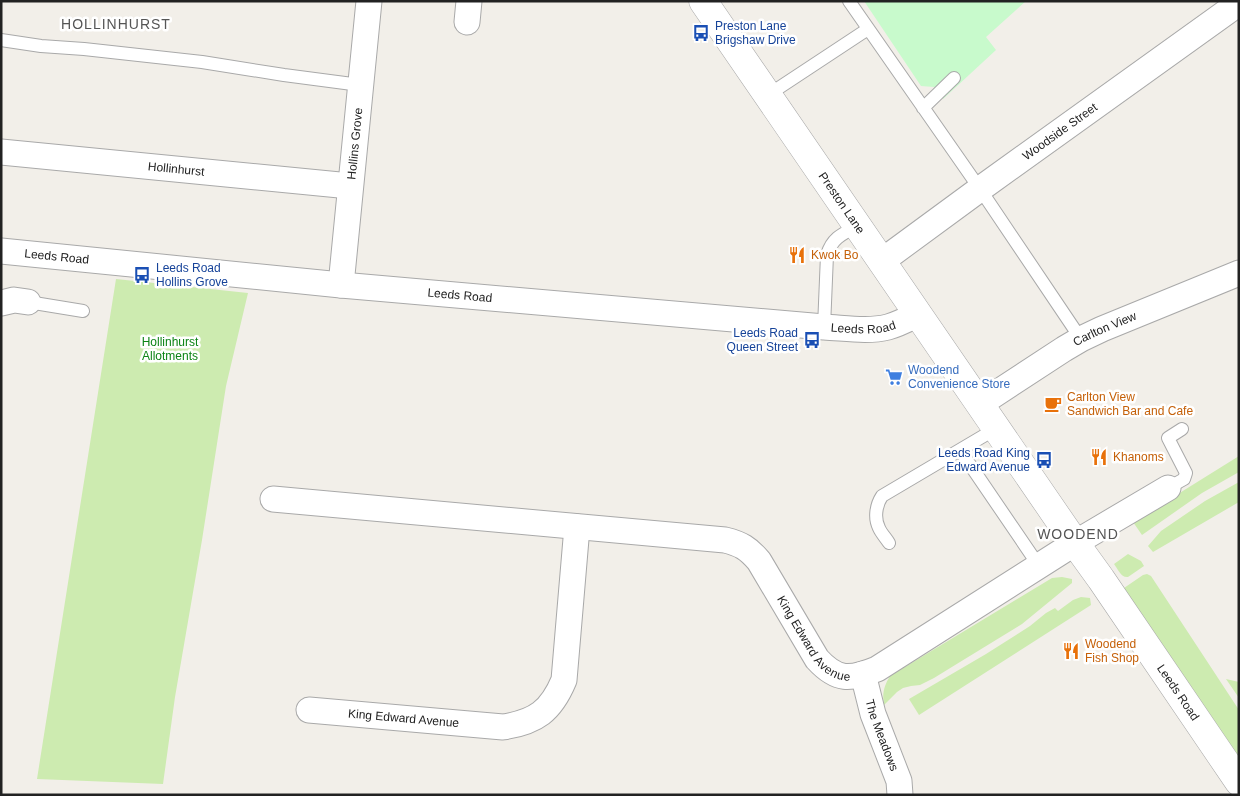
<svg xmlns="http://www.w3.org/2000/svg" width="1240" height="796" font-family="Helvetica,sans-serif">
  <style>
    .grass { fill: #cdebb0 }
    .park { fill: #c8facc }
    .lines { fill: none; stroke-linecap: round; stroke-linejoin: round }
    .service-casing { stroke: #a9a9a9; stroke-width: 14 }
    .minor-casing { stroke: #a9a9a9; stroke-width: 27 }
    .tertiary-casing { stroke: #a9a9a9; stroke-width: 29 }
    .service { stroke: #fff; stroke-width: 12 }
    .minor { stroke: #fff; stroke-width: 25 }
    .tertiary { stroke: #fff; stroke-width: 28 }
    .labels { text-anchor: middle; stroke-width: 5; stroke-linejoin: round; paint-order: stroke }
    .transit-label { font-size: 12px; fill: #164399; stroke: #fff; text-anchor: start }
    .street-label { font-size: 12px; fill: #222; stroke: #fff }
    .food-label { font-size: 12px; fill: #c56008; stroke: #fff; text-anchor: start }
    .park-label { font-size: 12px; fill: #0c8416; stroke: #fff }
    .shop-label { font-size: 12px; fill: #366cbe; stroke: #fff; text-anchor: start }
    .neighbourhood-label { font-size: 14px; letter-spacing: 1px; fill: #555; stroke: #fff }
  </style>
  <rect width="100%" height="100%" fill="#f2efe9"/>
  <path class="grass" d="M116,279L248,293L226,386L202,540L175,697L163,784L37,779Z
    M1239,456V472L1202,493L1142,535L1133,522Z
    M1239,482V502L1153,552L1148,546L1161,531L1205,501Z
    M1128,554L1141,561L1144,566L1128,577C1121,578 1118,569 1114,564Z
    M1147,574L1151,576L1239,710V757L1124,588L1143,575Z
    M1062,577L1072,579V583L1022,624L960,662L934,678L920,685L911,686L903,688L897,692L884,705C882,693 884,686 890,676L1052,578Z
    M1081,597L1090,598L1091,605L919,715L909,699L986,654L1030,626L1046,613L1055,608L1058,611L1073,600Z
    M1226,679L1239,682V698Z"/>
  <path class="park" d="M864,1H1026L986,37L996,50L943,99L934,87L921,86Z"/>
  <g class="lines">
    <g class="service-casing">
      <path id="service" d="M849,1L980,189L1081,339
        M1,40L41,46L84,49L202,62L284,75L360,85
        M768,95L868,29
        M923,108L954,78
        M28,302L83,311
        M824,327L827,255C832,238 842,234 858,226
        M960,450L1039,566
        M1168,488L1184,479L1186,473L1168,438L1182,429
        M889,543C886,538 881,533 879,528C874,518 876,505 882,496L997,428"/>
    </g>
    <g class="minor-casing">
      <g id="minor">
        <path d="M467,22L469,1"/>
        <path id="s1" d="M1,152L350,186"/>
        <path id="s2" d="M1,251L341,285L824,327C845,328 868,332 888,327C899,324 908,319 918,314"/>
        <path id="s3" d="M882,261L980,189L1239,3"/>
        <path id="s4" d="M341,285L369,1"/>
        <path d="M1,303L14,300L28,302"/>
        <path id="s5" d="M980,404L1064,349L1081,339L1102,329L1239,273"/>
        <path id="s6" d="M273,499L725,540C741,544 748,548 759,561L817,659C837,681 850,680 877,669L1075,543L1168,488"/>
        <path id="s7" d="M863,674L873,714L899,781L900,795"/>
        <path id="s8" d="M309,710L503,727C536,722 551,711 564,680L577,527"/>
      </g>
    </g>
    <g class="tertiary-casing">
      <g id="tertiary">
        <path id="s9" d="M703,1L1075,543L1101,579L1239,782"/>
      </g>
    </g>
    <use href="#service" class="service"/>
    <use href="#minor" class="minor"/>
    <use href="#tertiary" class="tertiary"/>
  </g>
  <defs>
    <g id="bus-bare" transform="scale(1.35)"><path d="M-5-6H5V4H4V6H2V4H-2V6H-4V4H-5ZM-3.5-4V0h7V-4ZM-3.5 1.2v1.5H-2V1.2ZM2 1.2v1.5H3.5V1.2Z" fill="#1a4fb4" stroke="#fff" stroke-width="2.5" paint-order="stroke"/></g>
    <g id="restaurant-bare" transform="scale(1.35)"><path d="M-5-6h1v4h1v-4h1v4h1v-4h1v5L-1.5 .5V6h-2V.5L-5-1ZM5-6V6H3V1.5H1.5Q1.5-4 5-6Z" fill="#e8710a" stroke="#fff" stroke-width="2.5" paint-order="stroke"/></g>
    <g id="supermarket-bare" transform="scale(1.35)"><path d="M-6-5.5h2.5l.6 2H6L4.5 2H-2.5L-4.4-4H-6ZM-1.5 3.2a1.3 1.3 0 1 0 .1 0ZM3 3.2a1.3 1.3 0 1 0 .1 0Z" fill="#3f7fe0" stroke="#fff" stroke-width="2.5" paint-order="stroke"/></g>
    <g id="cafe-bare" transform="scale(1.35)"><path d="M-5.5-4.5H6V0H3Q3 3.5 0 3.5H-2.5Q-5.5 3.5-5.5 0ZM3-3.2v2h1.7v-2ZM-6 4.5H4V6H-6Z" fill="#e8710a" stroke="#fff" stroke-width="2.5" paint-order="stroke"/></g>
  </defs>
  <g fill-rule="evenodd">
    <use href="#bus-bare" x="701" y="33"/>
    <use href="#restaurant-bare" x="797" y="255"/>
    <use href="#bus-bare" x="142" y="275"/>
    <use href="#bus-bare" x="812" y="340"/>
    <use href="#supermarket-bare" x="894" y="377"/>
    <use href="#cafe-bare" x="1053" y="404"/>
    <use href="#restaurant-bare" x="1099" y="457"/>
    <use href="#bus-bare" x="1044" y="460"/>
    <use href="#restaurant-bare" x="1071" y="651"/>
  </g>
  <g class="labels">
    <g class="transit-label">
      <text x="715" y="30">Preston Lane<tspan x="715" dy="14">Brigshaw Drive</tspan></text>
      <text x="156" y="272">Leeds Road<tspan x="156" dy="14">Hollins Grove</tspan></text>
      <text x="798" y="337" text-anchor="end">Leeds Road<tspan x="798" dy="14">Queen Street</tspan></text>
      <text x="1030" y="457" text-anchor="end">Leeds Road King<tspan x="1030" dy="14">Edward Avenue</tspan></text>
    </g>
    <g class="street-label">
      <text dy="4" stroke="none"><textPath href="#s3" startOffset="220">Woodside Street</textPath></text>
      <text dy="4" stroke="none"><textPath href="#s4" startOffset="142">Hollins Grove</textPath></text>
      <text dy="4" stroke="none"><textPath href="#s1" startOffset="176">Hollinhurst</textPath></text>
      <text dy="4" stroke="none"><textPath href="#s9" startOffset="245">Preston Lane</textPath></text>
      <text dy="4" stroke="none"><textPath href="#s2" startOffset="56">Leeds Road</textPath></text>
      <text dy="4" stroke="none"><textPath href="#s2" startOffset="461">Leeds Road</textPath></text>
      <text dy="4" stroke="none"><textPath href="#s2" startOffset="866">Leeds Road</textPath></text>
      <text dy="4" stroke="none"><textPath href="#s5" startOffset="146">Carlton View</textPath></text>
      <text dy="4" stroke="none"><textPath href="#s6" startOffset="592">King Edward Avenue</textPath></text>
      <text dy="4" stroke="none"><textPath href="#s9" startOffset="839">Leeds Road</textPath></text>
      <text dy="4" stroke="none"><textPath href="#s8" startOffset="95">King Edward Avenue</textPath></text>
      <text dy="4" stroke="none"><textPath href="#s7" startOffset="64">The Meadows</textPath></text>
    </g>
    <g class="food-label">
      <text x="811" y="259">Kwok Bo</text>
      <text x="1067" y="401">Carlton View<tspan x="1067" dy="14">Sandwich Bar and Cafe</tspan></text>
      <text x="1113" y="461">Khanoms</text>
      <text x="1085" y="648">Woodend<tspan x="1085" dy="14">Fish Shop</tspan></text>
    </g>
    <g class="park-label">
      <text x="170" y="346">Hollinhurst<tspan x="170" dy="14">Allotments</tspan></text>
    </g>
    <g class="shop-label">
      <text x="908" y="374">Woodend<tspan x="908" dy="14">Convenience Store</tspan></text>
    </g>
    <g class="neighbourhood-label">
      <text x="116" y="29">HOLLINHURST</text>
      <text x="1078" y="539">WOODEND</text>
    </g>
  </g>
  <rect width="1240" height="796" fill="none" stroke="#222222" stroke-width="5"/>
</svg>
